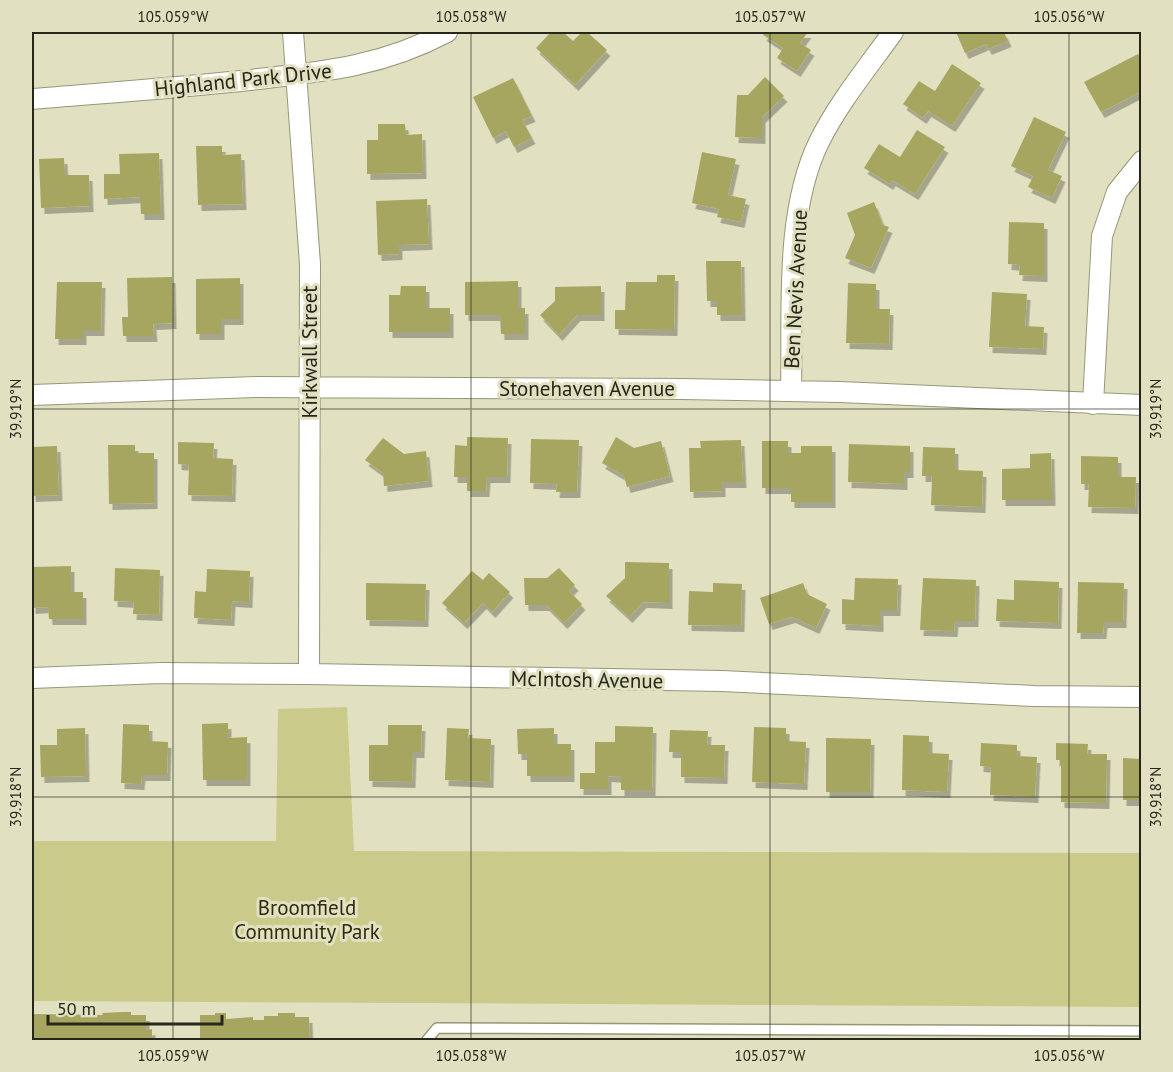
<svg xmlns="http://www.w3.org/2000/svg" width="1173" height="1072" font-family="'PT Sans',sans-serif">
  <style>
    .green { fill: #caca8b }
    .building { fill: #a7a660; filter: url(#shadow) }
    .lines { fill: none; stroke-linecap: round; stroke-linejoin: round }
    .service-casing { stroke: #969679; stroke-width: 12 }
    .minor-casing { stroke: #969679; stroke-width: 22 }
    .service { stroke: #fff; stroke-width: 9 }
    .minor { stroke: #fff; stroke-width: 20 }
    .ticks { fill: none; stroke: #26261a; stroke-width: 1.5; stroke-opacity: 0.45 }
    .labels { text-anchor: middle; stroke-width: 6; stroke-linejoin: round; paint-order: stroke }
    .street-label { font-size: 21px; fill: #26261a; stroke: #e1e1c2 }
    .park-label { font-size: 21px; fill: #2d2c0d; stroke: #e1e1c2 }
    .neatline { fill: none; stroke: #26261a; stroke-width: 2 }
    .ticks-label { font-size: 15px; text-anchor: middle; fill: #26261a }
  </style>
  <defs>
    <filter id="shadow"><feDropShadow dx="3.5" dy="6" stdDeviation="0" flood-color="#0004"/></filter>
  </defs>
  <rect width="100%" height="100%" fill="#e1e1c2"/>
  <path class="green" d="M347,707L354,851L1141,853V1007L32,1001V841H276L278,709Z"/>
  <path class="building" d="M551,32H563L573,41L582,32H587L607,50L575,85L536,48Z
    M765,32H808L800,43L811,50L797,71L777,58L783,48L763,35Z
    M956,32H1004L1008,41L988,49L986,44L965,53Z
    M1138,54L1142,61V91L1101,112L1084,82Z
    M952,64L981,83L952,126L928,111L923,118L903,104L919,81L935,91Z
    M765,77L784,96L762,117V138L735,137L737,95H748Z
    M513,78L532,116L522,120L532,138L514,147L506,131L493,138L473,97Z
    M1034,117L1066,132L1048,170L1062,176L1052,198L1028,187L1033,176L1011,166Z
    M378,124H405L406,135L422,134L423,173L367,174V140H378Z
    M917,130L945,147L915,194L892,180L890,184L864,168L879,144L900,157Z
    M196,146H222V155L241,154L243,204L198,205Z
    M702,152L736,159L728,195L746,199L741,222L717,217L719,209L692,203Z
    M159,153L161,214H141L140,197L104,199V174H120L119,154Z
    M64,158L65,175H89L90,206L41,208L39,159Z
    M427,199L429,244L399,245V254L378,255L376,201Z
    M874,202L883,225L889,227L871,268L845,258L855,235L847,213Z
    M1009,222L1044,223V276L1019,275L1020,265L1008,264Z
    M706,261H741L742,315H717V301H707Z
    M657,275H675L674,330L615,329V310H625L626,282H657Z
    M172,277L173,323L153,324L154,336H123L122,317H128L127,278Z
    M240,278V319H221V334H196V279Z
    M518,281V308H525V334H501L500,315H465V282Z
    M57,282H102L101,330H83V339H55Z
    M848,283L876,284V309H890L889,344L846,343Z
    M401,286H426V308H450V332H389V295H400Z
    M601,286V315H577L559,335L540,315L555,301V287Z
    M992,292L1027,294L1025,326L1044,327L1043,349L989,347Z
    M467,437L508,438L507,477H487L486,491H467V477H454L455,445L467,446Z
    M616,437L634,448L661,441L670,476L627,487L624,476L602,463Z
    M383,438L404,454L426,451L429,481L384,486L383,473L365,460Z
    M531,439L579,440L577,492H556L557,484L530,483Z
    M741,440L743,482H722V491L690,492L689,448H701L700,441Z
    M762,441H788V453H801V446H832V502H791V488H762Z
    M178,442L214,443L213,458L233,459L232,496L188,495L189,465L178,464Z
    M849,444L910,446V472H904V484L848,482Z
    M108,445H135V453H154V503L109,504Z
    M57,446L59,495L32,496V447Z
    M923,447L955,448V470L983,471L982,507L931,505L932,476H922Z
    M1051,453L1052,500H1002V469L1030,468V454Z
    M1081,456L1118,457V477H1136L1135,508L1088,507L1089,484H1081Z
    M625,562L669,563V603L643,602L629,617L606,596L625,578Z
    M71,566V592H83V619H49L48,607L32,608V567Z
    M115,568L160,570L159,615L133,614L134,602L114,601Z
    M559,568L575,585L569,591L582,604L564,623L546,605H525L524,578H547Z
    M207,569L250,571L249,602L232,601L231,620L194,618L195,591L206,592Z
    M472,571L483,580L489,573L510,592L492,612L483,603L464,623L442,603Z
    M855,578L898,579L897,610H880V626L842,624V599L854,600Z
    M923,578L976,580L975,621H955L954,631L920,630Z
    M1014,580L1059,582L1058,623L996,621L997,599L1014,600Z
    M1078,582L1124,583L1123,622H1104L1103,633H1077Z
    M366,583L426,584L425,621L366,620Z
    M713,583L742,584L741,626L688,625L689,591L713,592Z
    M803,583L807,594L827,604L816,628L792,617L769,624L760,598Z
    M228,723V738L247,737V780H203L202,724Z
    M123,724L149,725V741L168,742L167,775H142L141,784L121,783Z
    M388,725H422L421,752H413L412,782L369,781V745H388Z
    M615,726L653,727L652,790H621V777L608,776V789H580V773H595V742H615Z
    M754,727L786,728V741L806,742L804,784L752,782Z
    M85,728L86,776L41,777L40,745H57V729Z
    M447,728L469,729L468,738L491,739L490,782L445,780Z
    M554,728V744H571V776H527V754H518L517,729Z
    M670,730L708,731L707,745H725L724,778L681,777V752H669Z
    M903,735L929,736V753L949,754L947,792L902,790Z
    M826,738L871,739L870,792H826Z
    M981,743L1017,745V756L1037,757L1035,797L990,795L991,767L980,766Z
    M1056,743L1088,744L1087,754H1107L1106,803L1061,802V760H1056Z
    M1123,758L1142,759V800H1123Z
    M123,1012H131V1015H146V1030L152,1029V1040H32V1014L103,1015L102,1013Z
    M215,1013H226V1019L253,1017V1020H264V1016H278V1013H295V1017H309L310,1040H200V1015H215Z"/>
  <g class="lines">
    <g class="service-casing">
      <path id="service" d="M427,1040L437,1028L1142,1031"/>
    </g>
    <g class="minor-casing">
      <path id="minor" d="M293,32L310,264L309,674
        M32,99C104,93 177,88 250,80C322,72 381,67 447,32
        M791,391C793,313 784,214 819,142C839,102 868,67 893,32
        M32,395L256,387L682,389L840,392L1142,405
        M1093,404L1102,236L1117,192L1142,161
        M32,678L161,673L309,674L722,681L1034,696L1142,697"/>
    </g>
    <use href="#service" class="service"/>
    <use href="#minor" class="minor"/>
  </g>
  <path class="ticks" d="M173,32V1040M471,32V1040M770,32V1040M1069,32V1040M32,409H1142M32,797H1142"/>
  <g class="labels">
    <g class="street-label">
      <text transform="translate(243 80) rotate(-6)" y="7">Highland Park Drive</text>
      <text transform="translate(796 289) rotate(-87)" y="7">Ben Nevis Avenue</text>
      <text transform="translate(310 352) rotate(-90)" y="7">Kirkwall Street</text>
      <text x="587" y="396">Stonehaven Avenue</text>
      <text transform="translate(587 680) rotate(1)" y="7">McIntosh Avenue</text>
    </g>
    <g class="park-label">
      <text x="307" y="915">Broomfield<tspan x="307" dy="24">Community Park</tspan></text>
    </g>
  </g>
  <rect width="1173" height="1072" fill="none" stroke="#e1e1c2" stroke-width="66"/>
  <path d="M48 1015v9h174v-9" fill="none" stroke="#26261a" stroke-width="3"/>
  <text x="57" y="1015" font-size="18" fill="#26261a" stroke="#e1e1c2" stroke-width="4.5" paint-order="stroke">50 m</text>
  <rect x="33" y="33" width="1107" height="1006" class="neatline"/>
  <g class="ticks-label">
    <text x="173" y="22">105.059°W</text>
    <text x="471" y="22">105.058°W</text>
    <text x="770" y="22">105.057°W</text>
    <text x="1069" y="22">105.056°W</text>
    <text transform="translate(16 409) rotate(-90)" y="5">39.919°N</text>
    <text transform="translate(1156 409) rotate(-90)" y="5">39.919°N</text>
    <text transform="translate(16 797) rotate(-90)" y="5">39.918°N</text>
    <text transform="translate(1156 797) rotate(-90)" y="5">39.918°N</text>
    <text x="173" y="1061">105.059°W</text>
    <text x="471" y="1061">105.058°W</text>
    <text x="770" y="1061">105.057°W</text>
    <text x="1069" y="1061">105.056°W</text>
  </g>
</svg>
